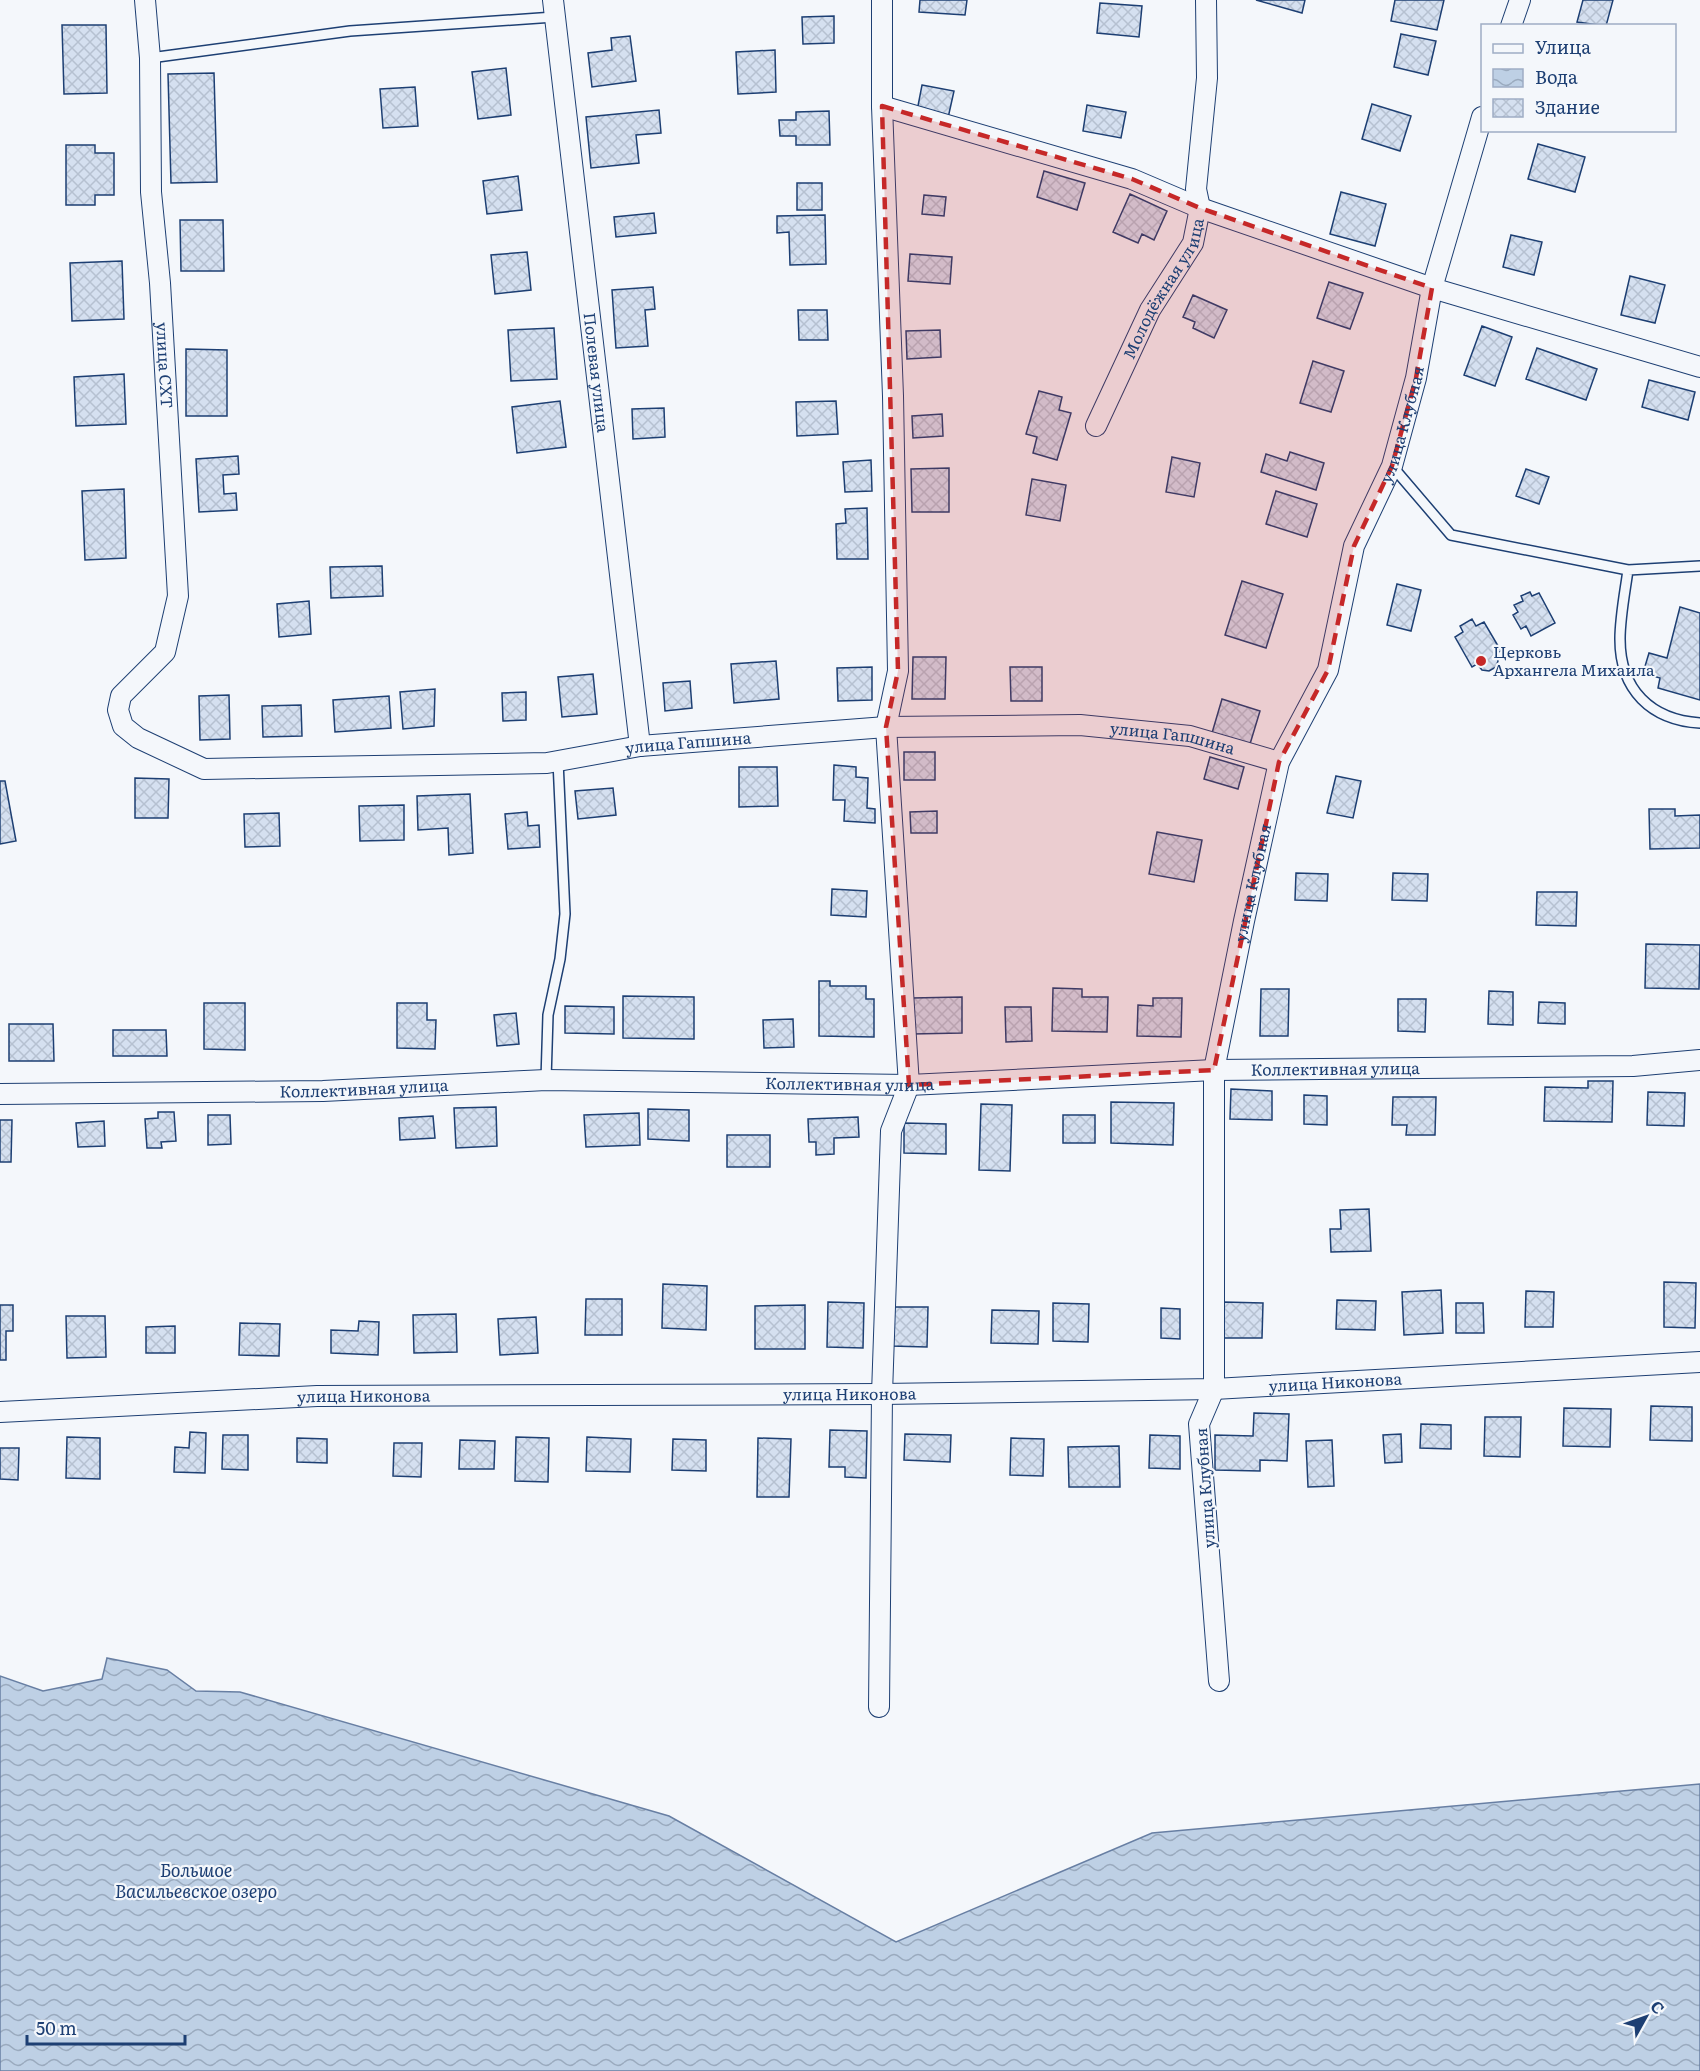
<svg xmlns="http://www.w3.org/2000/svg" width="1700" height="2071" font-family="Literata,serif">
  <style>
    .water { fill: url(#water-waves); stroke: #687fa3; stroke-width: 1.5 }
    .building { fill: url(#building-cross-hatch); stroke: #1d3f73; stroke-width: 1.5 }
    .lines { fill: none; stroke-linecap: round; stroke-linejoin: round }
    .lane-casing { stroke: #1d3f73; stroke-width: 12 }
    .street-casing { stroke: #1d3f73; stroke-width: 22 }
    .lane { stroke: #f4f7fb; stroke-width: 9 }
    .street { stroke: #f4f7fb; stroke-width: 20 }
    .marked { fill: #c62828; fill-opacity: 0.2; stroke: #c62828; stroke-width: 4.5; stroke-dasharray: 12 8; stroke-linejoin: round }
    .poi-dot { fill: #c62828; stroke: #f4f7fb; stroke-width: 2 }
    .labels { text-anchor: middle; stroke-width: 4.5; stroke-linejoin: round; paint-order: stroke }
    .street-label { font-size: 16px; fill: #1d3f73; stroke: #f4f7fb }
    .poi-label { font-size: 16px; fill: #1d3f73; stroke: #f4f7fb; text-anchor: start }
    .water-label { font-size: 18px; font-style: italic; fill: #1d3f73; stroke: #f4f7fb }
  </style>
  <defs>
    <pattern id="water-waves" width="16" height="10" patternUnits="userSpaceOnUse" patternTransform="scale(1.5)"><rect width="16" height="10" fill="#bed0e5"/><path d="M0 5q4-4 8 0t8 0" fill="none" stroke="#9aaabe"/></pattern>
    <pattern id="building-cross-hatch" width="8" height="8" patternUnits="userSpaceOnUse" patternTransform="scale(1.5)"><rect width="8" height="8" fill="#d5e0f0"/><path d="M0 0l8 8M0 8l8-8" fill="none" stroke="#b6c1d1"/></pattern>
  </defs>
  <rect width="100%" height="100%" fill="#f4f7fb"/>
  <path class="water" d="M107,1658L167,1670L196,1691L240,1692L669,1816L896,1942L1152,1833L1700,1784V2071H0V1676L43,1691L102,1679Z"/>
  <path class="building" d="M920,0H967L965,15L919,12Z
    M1256,0H1305L1302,13Z
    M1395,0H1444L1437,30L1391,21Z
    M1583,0H1613L1606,26L1577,22Z
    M1100,3L1142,6L1139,37L1097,33Z
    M834,16V43L803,44L802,17Z
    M62,25H106L107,93L64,94Z
    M1401,34L1436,41L1428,75L1394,67Z
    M630,36L636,81L592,87L588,53L612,50L611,38Z
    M775,50L776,92L738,94L736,52Z
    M506,68L511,115L478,119L472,72Z
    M214,73L217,182L171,183L168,74Z
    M922,85L954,91L948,118L917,111Z
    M415,87L418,126L383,128L380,89Z
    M1372,104L1411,116L1400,151L1362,139Z
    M1087,105L1126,112L1121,138L1083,131Z
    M659,110L661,133L636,135L639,163L591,168L586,117Z
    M829,111L830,145H796V136H780L779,120H796V112Z
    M1538,144L1585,157L1575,192L1528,179Z
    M66,145H95V153H114V195H95V205H66Z
    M1044,171L1085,183L1077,210L1037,197Z
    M518,176L522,210L487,214L483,181Z
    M797,183H822V210H797Z
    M1341,192L1386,204L1375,246L1330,234Z
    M1130,194L1167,211L1154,240L1142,234L1138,243L1113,232Z
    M924,195L946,197L944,216L922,214Z
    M654,213L656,233L616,237L614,217Z
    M825,215L826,264L790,265L789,232L777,233V216Z
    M180,220H223L224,271H181Z
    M1511,235L1542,242L1534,275L1503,267Z
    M527,252L531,290L495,294L491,255Z
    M910,254L952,257L950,284L908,281Z
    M122,261L124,319L72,321L70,263Z
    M1630,276L1665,285L1655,323L1621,315Z
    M1329,282L1363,293L1350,329L1317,318Z
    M653,287L655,309L645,310L648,346L616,348L612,290Z
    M1193,295L1227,310L1214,338L1193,328L1195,322L1183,317Z
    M798,310H827L828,340H799Z
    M1482,326L1512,337L1495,386L1464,375Z
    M554,328L557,379L511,381L508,330Z
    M940,330L941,357L907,359L906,331Z
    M1537,348L1597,369L1586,400L1526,379Z
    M186,349L227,350V416H186Z
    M1313,361L1344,371L1331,412L1300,403Z
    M124,374L126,424L76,426L74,377Z
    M1649,380L1695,392L1688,420L1642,407Z
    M1039,391L1062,397L1059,410L1071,413L1057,460L1033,453L1037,437L1026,434Z
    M560,401L566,447L517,453L512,407Z
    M836,401L838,434L797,436L796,402Z
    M664,408L665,437L633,439L632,409Z
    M942,414L943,436L913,438L912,416Z
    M1290,452L1324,463L1316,490L1261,472L1266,454L1287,461Z
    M238,456L239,474L223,475L224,494L236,493L237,510L199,512L196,459Z
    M1172,457L1200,463L1194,497L1166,492Z
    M871,460L872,491L845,492L843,462Z
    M949,468V512H912L911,469Z
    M1526,469L1549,477L1539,504L1516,496Z
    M1032,479L1066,485L1060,521L1026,515Z
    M124,489L126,558L85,560L82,491Z
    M1276,491L1317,504L1307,537L1266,524Z
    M867,508L868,559H837L836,524L846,523L845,509Z
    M382,566L383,596L331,598L330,567Z
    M1242,581L1283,594L1266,648L1225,635Z
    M1397,584L1421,590L1411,631L1387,625Z
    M1530,592L1532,596L1539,593L1555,623L1531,636L1526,626L1521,629L1513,615L1518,612L1514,605L1523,601L1521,596Z
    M309,601L311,634L279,637L277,604Z
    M1680,607L1700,613V700L1658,688L1660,678L1643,673L1649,653L1667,658Z
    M1472,619L1476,626L1484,622L1501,651L1496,653L1498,661L1496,667L1489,671L1482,670L1477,664L1472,667L1455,637L1463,632L1460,626Z
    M913,657H946L945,699H912Z
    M776,661L779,699L734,703L731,664Z
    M872,667V700L838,701L837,668Z
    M1010,667H1042V701H1011Z
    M593,674L597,714L562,717L558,677Z
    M690,681L692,708L665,711L663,683Z
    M435,689L434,726L403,729L400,692Z
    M526,692V720L503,721L502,693Z
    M229,695L230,739L200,740L199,696Z
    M389,696L391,728L335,732L333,700Z
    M1222,699L1260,711L1250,744L1212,733Z
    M301,705L302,736L263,737L262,706Z
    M904,752H935V780H904Z
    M1210,757L1244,767L1238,789L1204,779Z
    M834,765L856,767V777L868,778L867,808L875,809V823L844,821L845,800H833Z
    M739,767H777L778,806L739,807Z
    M1336,776L1361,781L1353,818L1327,813Z
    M135,778L169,779L168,818H135Z
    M0,781H5L16,841L0,844Z
    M613,788L616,815L578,819L575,791Z
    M470,794L473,853L449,855L448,828L418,830L417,796Z
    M404,805V840L360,841L359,806Z
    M1649,809H1675V816L1700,815V848L1650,849Z
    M937,811V833H911L910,812Z
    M527,812L528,826L539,825L540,847L508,849L505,814Z
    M279,813L280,846L245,847L244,814Z
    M1157,832L1202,840L1194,882L1149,874Z
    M1296,873L1328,874L1327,901L1295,900Z
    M1393,873L1428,874L1427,901L1392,900Z
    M832,889L867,891L866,917L831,915Z
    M1537,892H1577L1576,926L1536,925Z
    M1646,944L1700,945L1699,989L1645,988Z
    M819,981H830V986H866V999H874V1037L819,1036Z
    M1053,988L1082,989V997H1108L1107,1032L1052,1031Z
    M1261,989H1289L1288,1036H1260Z
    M1489,991L1513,992V1025L1488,1024Z
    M623,996L694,997V1039L623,1038Z
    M962,997V1033L912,1034V998Z
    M1153,998H1182L1181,1037L1137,1036L1138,1005L1153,1006Z
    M1398,999H1426L1425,1032L1398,1031Z
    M1539,1002L1565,1003V1024L1538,1023Z
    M204,1003H245V1050L204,1049Z
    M397,1003H427V1020H436L435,1049L397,1048Z
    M565,1006L614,1007V1034L565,1033Z
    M1005,1007H1031L1032,1041L1006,1042Z
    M516,1013L519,1044L497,1046L494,1015Z
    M793,1019L794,1047L764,1048L763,1020Z
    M9,1024H53L54,1061H9Z
    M113,1030H166L167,1056H113Z
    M1588,1081H1613L1612,1122L1544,1121L1545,1087L1588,1088Z
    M1231,1089L1272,1091V1120L1230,1119Z
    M1648,1092L1685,1093L1684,1126L1647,1125Z
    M1304,1095L1327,1096V1125L1304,1124Z
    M1393,1097H1436L1435,1135H1406L1407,1125H1392Z
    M1111,1102L1174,1103L1173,1145L1111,1143Z
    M981,1104L1012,1105L1010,1171L979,1170Z
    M496,1107L497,1146L456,1148L454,1108Z
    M648,1109L689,1110V1141L648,1139Z
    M158,1112H174L176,1141L161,1142L162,1148H147L145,1119L158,1118Z
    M639,1113L640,1145L586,1147L584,1115Z
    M208,1115H230L231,1144L208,1145Z
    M1063,1115H1095V1143H1063Z
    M433,1116L435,1138L400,1140L399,1118Z
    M858,1117L859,1137L834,1138V1154L816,1155V1142H809L808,1119Z
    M0,1120H12L11,1162H0Z
    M104,1121L105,1146L78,1147L76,1123Z
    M904,1123L946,1124V1154L904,1153Z
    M727,1135H770V1167H727Z
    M1369,1209L1371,1251L1331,1252L1330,1229H1341L1340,1210Z
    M1664,1282L1696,1283L1695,1328L1664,1327Z
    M663,1284L707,1286L706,1330L662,1328Z
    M1441,1290L1443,1333L1404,1335L1402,1292Z
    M1526,1291L1554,1292L1553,1327H1525Z
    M586,1299H622V1335H585Z
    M1337,1300L1376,1301L1375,1330L1336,1329Z
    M828,1302L864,1303L863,1348L827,1347Z
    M1223,1302L1263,1303L1262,1338H1222Z
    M1053,1303L1089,1304L1088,1342L1053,1341Z
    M1456,1303H1483L1484,1333H1456Z
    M0,1305H13V1331H6V1360H0Z
    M805,1305V1349H755V1306Z
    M892,1307H928L927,1347L891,1346Z
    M1161,1308L1180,1309V1339L1161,1338Z
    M992,1310L1039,1311L1038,1344L991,1343Z
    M456,1314L457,1352L414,1353L413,1315Z
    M66,1316H105L106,1357L67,1358Z
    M536,1317L538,1353L500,1355L498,1319Z
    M359,1321L379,1322L378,1355L331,1353V1330L358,1331Z
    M240,1323L280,1324L279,1356L239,1355Z
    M175,1326V1353H146V1327Z
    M1651,1406L1692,1407V1441L1650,1440Z
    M1564,1408L1611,1409L1610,1447L1563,1446Z
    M1254,1413L1289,1414L1287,1461L1260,1460V1471L1215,1470V1435L1253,1436Z
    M1485,1417H1521L1520,1457L1484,1456Z
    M1421,1424L1451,1425V1449L1420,1448Z
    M830,1430L867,1431L866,1478L845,1477V1467H829Z
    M190,1432L206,1433L205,1473L174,1472L175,1447L189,1448Z
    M905,1434L951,1435L950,1462L904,1460Z
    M1401,1434L1402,1462L1385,1463L1383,1435Z
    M223,1435H248V1470L222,1469Z
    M1150,1435L1180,1436V1469L1149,1468Z
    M67,1437L100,1438V1479L66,1478Z
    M516,1437L549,1438L548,1482L515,1481Z
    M587,1437L631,1439L630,1472L586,1471Z
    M297,1438L327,1439V1463L297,1462Z
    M758,1438L791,1439L789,1497H757Z
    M1011,1438L1044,1439L1043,1476L1010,1475Z
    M673,1439L706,1440V1471L672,1470Z
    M460,1440L495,1441L494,1469H459Z
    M1332,1440L1334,1486L1308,1487L1306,1441Z
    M394,1443H422L421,1477L393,1476Z
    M1119,1446L1120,1487H1069L1068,1447Z
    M0,1448H19L18,1480L0,1479Z"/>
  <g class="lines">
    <g class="lane-casing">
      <path id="lane" d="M150,58L350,31L554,17
        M1392,466L1451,535L1628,570L1700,566
        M1628,570C1625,592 1620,617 1620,639C1620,690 1651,720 1700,723
        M546,1080L548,1015L560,959L565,914L558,761"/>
    </g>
    <g class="street-casing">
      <g id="street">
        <path id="s1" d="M145,0L150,58L151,192L160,283L178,596L165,652L121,696L118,710L123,726L138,738L204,769L547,763L640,746L886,727L1080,725L1190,736L1279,762"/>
        <path id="s2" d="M553,0L640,746"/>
        <path d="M1511,26L1520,0"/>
        <path d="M882,106L1132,179L1200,208L1432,288L1700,367"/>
        <path id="s3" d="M1096,426L1150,310L1193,243L1200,208L1196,189L1207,78L1206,0"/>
        <path id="s4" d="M0,1094L323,1091L546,1080L909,1085L1214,1070L1633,1066L1700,1060"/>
        <path id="s5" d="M0,1412L317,1396L882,1394L1214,1389L1700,1362"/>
        <path id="s6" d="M1219,1681L1199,1424L1214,1389V1070L1244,921L1279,762L1328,670L1354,546L1392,466L1416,378L1432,288L1482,117"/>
        <path d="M879,1707L882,1394L891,1131L909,1085L886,727L898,671L893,396L882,106V0"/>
      </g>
    </g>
    <use href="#lane" class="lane"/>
    <use href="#street" class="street"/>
  </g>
  <path class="marked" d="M882,106L1132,179L1200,208L1432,288L1416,378L1392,466L1354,546L1328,670L1279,762L1214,1070L909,1085L886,727L898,671Z"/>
  <circle class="poi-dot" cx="1481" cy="661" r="6"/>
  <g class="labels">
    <g class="street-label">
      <text dy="6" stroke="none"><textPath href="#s3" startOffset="154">Молодёжная улица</textPath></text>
      <text dy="6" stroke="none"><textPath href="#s1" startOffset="366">улица СХТ</textPath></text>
      <text dy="6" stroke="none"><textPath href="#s2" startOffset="375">Полевая улица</textPath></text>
      <text dy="6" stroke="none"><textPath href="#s6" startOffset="1292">улица Клубная</textPath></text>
      <text dy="6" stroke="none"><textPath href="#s1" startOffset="1812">улица Гапшина</textPath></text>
      <text dy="6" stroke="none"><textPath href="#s1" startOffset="1326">улица Гапшина</textPath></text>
      <text dy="6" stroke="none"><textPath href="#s6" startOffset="806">улица Клубная</textPath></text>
      <text dy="6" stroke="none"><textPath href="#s4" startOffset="1336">Коллективная улица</textPath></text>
      <text dy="6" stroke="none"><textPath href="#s4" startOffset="850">Коллективная улица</textPath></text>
      <text dy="6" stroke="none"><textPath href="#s4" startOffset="364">Коллективная улица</textPath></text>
      <text dy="6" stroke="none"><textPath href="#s5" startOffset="1336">улица Никонова</textPath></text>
      <text dy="6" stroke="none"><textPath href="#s5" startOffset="850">улица Никонова</textPath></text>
      <text dy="6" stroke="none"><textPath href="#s5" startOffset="364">улица Никонова</textPath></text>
      <text transform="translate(1205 1488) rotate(-94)" y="6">улица Клубная</text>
    </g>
    <g class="poi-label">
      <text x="1493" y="658">Церковь<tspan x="1493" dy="18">Архангела Михаила</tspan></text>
    </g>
    <g class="water-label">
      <text x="196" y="1877">Большое<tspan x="196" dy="21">Васильевское озеро</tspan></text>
    </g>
  </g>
  <rect x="1481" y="24" width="195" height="108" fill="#f4f7fb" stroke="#9eadc5" stroke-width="1.5"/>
  <rect x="1493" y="44" width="30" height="9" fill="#f4f7fb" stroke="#9eadc5" stroke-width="1.5"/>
  <text x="1535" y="54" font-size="18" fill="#1d3f73">Улица</text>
  <rect x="1493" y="69" width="30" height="18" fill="url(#water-waves)" stroke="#9eadc5" stroke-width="1.5"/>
  <text x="1535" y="84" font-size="18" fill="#1d3f73">Вода</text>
  <rect x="1493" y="99" width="30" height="18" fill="url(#building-cross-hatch)" stroke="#9eadc5" stroke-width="1.5"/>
  <text x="1535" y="114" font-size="18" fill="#1d3f73">Здание</text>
  <g transform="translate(1646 2017) rotate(50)" stroke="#f4f7fb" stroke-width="4.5" paint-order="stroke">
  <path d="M0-4.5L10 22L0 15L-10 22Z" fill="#1d3f73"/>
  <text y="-9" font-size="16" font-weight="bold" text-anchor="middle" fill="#1d3f73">С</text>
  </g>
  <path d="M27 2035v9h158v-9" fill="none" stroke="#1d3f73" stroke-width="3"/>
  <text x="36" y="2035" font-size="18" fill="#1d3f73" stroke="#f4f7fb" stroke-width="4.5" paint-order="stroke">50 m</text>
</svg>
